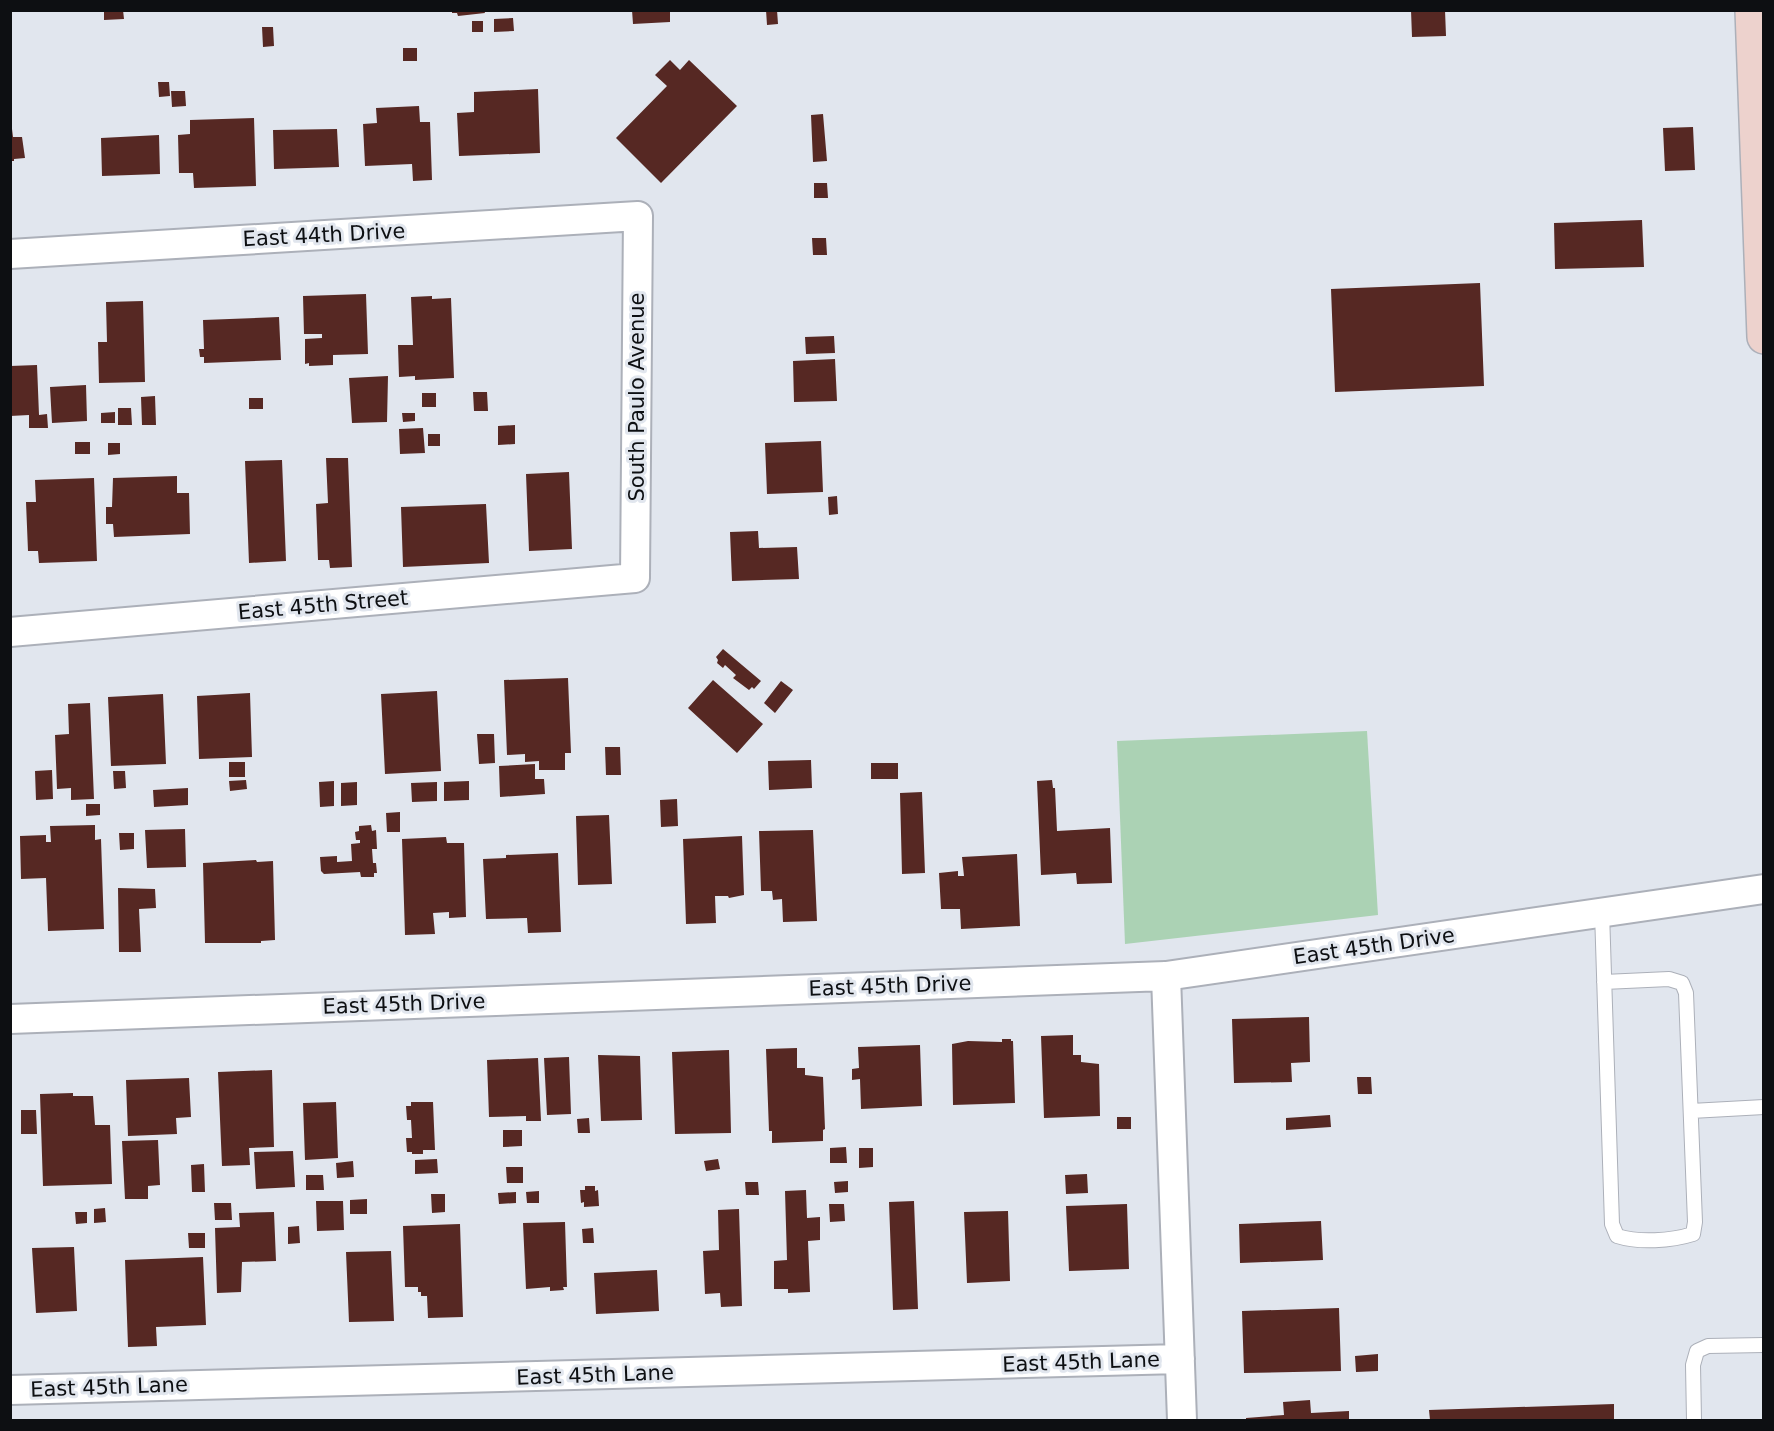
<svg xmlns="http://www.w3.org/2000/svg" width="1774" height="1431" font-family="'DejaVu Sans',sans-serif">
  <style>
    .green { fill: #abd2b4 }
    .building { fill: #562823 }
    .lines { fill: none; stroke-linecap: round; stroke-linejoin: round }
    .lane-casing { stroke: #acb0b9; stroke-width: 16 }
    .street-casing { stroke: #acb0b9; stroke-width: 32 }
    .secondary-casing { stroke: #acb0b9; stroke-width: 36 }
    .lane { stroke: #fff; stroke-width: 14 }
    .street { stroke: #fff; stroke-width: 28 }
    .secondary { stroke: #edd2cd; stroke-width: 33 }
    .labels { text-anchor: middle; stroke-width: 6; stroke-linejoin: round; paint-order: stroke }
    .street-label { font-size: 21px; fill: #0d0f12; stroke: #e1e6ee }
  </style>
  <rect width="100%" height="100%" fill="#e1e6ee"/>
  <path class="green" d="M1367,731L1378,915L1125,944L1117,741Z"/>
  <path class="building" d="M104,10H123L124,19L104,20Z
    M452,10H484L485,13L458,16L457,13H452Z
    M632,10H670V22L633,24Z
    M766,10H777L778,24L767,25Z
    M1411,10H1445L1446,36L1412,37Z
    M513,18L514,31L494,32V19Z
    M472,21H483V32H472Z
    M262,27H273L274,46L263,47Z
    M403,48H417V61H403Z
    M670,60L680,70L689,60L737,106L661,183L616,138L667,86L655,75Z
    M158,82H169L170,96L159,97Z
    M538,89L540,153L459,156L457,113L474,112V92Z
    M171,91H185L186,106L172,107Z
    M419,106L420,122H430L432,180L413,181L412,164L365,166L363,124L377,123L376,108Z
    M823,114L827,161L813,162L811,115Z
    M254,118L256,186L194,188L193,173H179L178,135L190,134V120Z
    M1693,127L1695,170L1665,171L1663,128Z
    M12,129L13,137H22L25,158L14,159V161H10V130Z
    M337,129L339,167L274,169L273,130Z
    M159,135L160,174L102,176L101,138Z
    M814,183H827L828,198H814Z
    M1642,220L1644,267L1555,269L1554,223Z
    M812,238H826L827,255H813Z
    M1480,283L1484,386L1335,392L1331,289Z
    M366,294L368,354L333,355V365L309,366V363L305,364V339L322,338V334H304L303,296Z
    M432,296V299L451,298L454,378L415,380V376L399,377L398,345H413L411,297Z
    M143,301L145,382L99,383L98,342H107L106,302Z
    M279,317L281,360L204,363V357H200L199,349H204L203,320Z
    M834,336L835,353L806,354L805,337Z
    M835,359L837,401L794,402L793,361Z
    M37,365L39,415L47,414L48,428H29V415L10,416V366Z
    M388,376L387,422L352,423L349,378Z
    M86,385L87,421L52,423L50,387Z
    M473,392H487L488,411H474Z
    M422,393H436V407H422Z
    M155,396L156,425H142L141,397Z
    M249,398H263V409H249Z
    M118,408H131L132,425H118Z
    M115,412V423H101V413Z
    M402,413H415V421L403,422Z
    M515,425V444L498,445V426Z
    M423,428L425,453L400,454L399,429Z
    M428,434H440V446H428Z
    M821,441L823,492L767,494L765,443Z
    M75,442H90V454H75Z
    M108,443H120V454L108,455Z
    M326,458H348L352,567L330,568L329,560H318L316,504L328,503Z
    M282,460L286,561L249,563L245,461Z
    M569,472L572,549L529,551L526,474Z
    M177,476V493H189L190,534L114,537L113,524H106V507H112L113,478Z
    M94,478L97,561L39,563L38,551H28L26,502H36L35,480Z
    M837,496L838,514L829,515L828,497Z
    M486,504L489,563L403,567L401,507Z
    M758,531L759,548L797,547L799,579L732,581L730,532Z
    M723,649L761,681L754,689L752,687L749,690L733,678L736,675L725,665L723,668L717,663L718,660L716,657Z
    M568,678L571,753H565V770H539V761L525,762V754L507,755L504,680Z
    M713,680L763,724L737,753L688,708Z
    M781,681L793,690L775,713L764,703Z
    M437,691L441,771L385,774L381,694Z
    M250,693L252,757L199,759L197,696Z
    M163,694L166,764L111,766L108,697Z
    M90,703L94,799L71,800V788L57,789L55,735L69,734L68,704Z
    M477,734H494L495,763L479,764Z
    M605,747H620L621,775H606Z
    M811,760L812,788L769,790L768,761Z
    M229,762H245V777H229Z
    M871,763H898V779H871Z
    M535,764V779H544L545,794L500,797L499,766Z
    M52,770L53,799L36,800L35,771Z
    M113,771H125L126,788L114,789Z
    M246,780L247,789L230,791L229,781Z
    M1052,780L1053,788H1055L1057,831L1110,828L1112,883L1077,884L1076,873L1041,875L1037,781Z
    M334,781V806L320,807L319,782Z
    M469,781V800L444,801V782Z
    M357,782V805L341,806V783Z
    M437,782V801L412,802L411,783Z
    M188,788V805L154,807L153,790Z
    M922,792L925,873L902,874L900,793Z
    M677,799L678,826L661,827L660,800Z
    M86,804H100V815L86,816Z
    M400,812V832H387L386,813Z
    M609,815L612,884L578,885L576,816Z
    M95,825V840L101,839L104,929L48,931L46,878L21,879L20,836L46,835V842H51L50,826Z
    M371,825L372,831L376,830L377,849H372L373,863H376L377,873H374V877H361L360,872L324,874L321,871L320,857L337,856V862L352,861L351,844L360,843V840H356L355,832L359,831V826Z
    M185,829L186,867L147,868L145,830Z
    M813,830L817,921L783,922L782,899L773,900L772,891H761L759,831Z
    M119,833H134V849L120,850Z
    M742,836L744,895L729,898L728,896H715L716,923L686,924L683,839Z
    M446,837L447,843H464L466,917L449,918V912L433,913L435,934L405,935L402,839Z
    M558,853L561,932L528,933L527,918L486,919L483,859L506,858V855Z
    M1017,854L1020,926L961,929L960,909H941L939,873L958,871V876H964L962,857Z
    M256,860L257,862L273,861L275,940L261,941V943H205L203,863Z
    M118,888L155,889L156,908L139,909L141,952H119Z
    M1309,1017L1310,1062L1291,1063L1292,1082L1234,1083L1232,1019Z
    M1073,1035V1055H1081V1062L1099,1064L1100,1116L1044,1118L1041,1036Z
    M1002,1039H1011V1041H1013L1015,1103L953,1105L952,1044L968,1041L1002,1042Z
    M920,1045L922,1106L861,1109L860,1079L852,1080V1069L859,1068L858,1047Z
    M797,1048V1068H805V1075L823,1077L825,1129L823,1130V1141L772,1143V1131H769L766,1049Z
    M729,1050L731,1133L675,1134L672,1052Z
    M598,1055L640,1056L642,1120L601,1121Z
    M569,1057L571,1114L547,1115L544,1058Z
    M538,1058L541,1121H526V1116L489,1117L487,1060Z
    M272,1070L274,1147L249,1148L250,1165L222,1166L218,1072Z
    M1357,1077H1371L1372,1094H1358Z
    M189,1078L191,1117L176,1118L177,1134L128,1136L126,1080Z
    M73,1093V1096H93L95,1125H110L112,1184L43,1186L40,1094Z
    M336,1102L338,1158L305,1160L303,1103Z
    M411,1102H433L435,1150H423V1154H412V1152H407L406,1138H412L411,1120H407L406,1106H411Z
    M21,1110H36L37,1134H21Z
    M1330,1115L1331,1127L1286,1130V1118Z
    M1117,1117H1131V1129H1117Z
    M589,1118L590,1133H578L577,1119Z
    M503,1130H522V1146L503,1147Z
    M158,1140L160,1185L148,1186V1199H125L122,1141Z
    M846,1147L847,1163H830V1148Z
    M859,1148H873V1167L859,1168Z
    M293,1151L295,1187L256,1189L254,1152Z
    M437,1159L438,1173L415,1174V1160Z
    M718,1159L720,1169L706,1171L704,1161Z
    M353,1161L354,1177L337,1178L336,1163Z
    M204,1164L205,1192H192L191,1165Z
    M506,1167H523V1183H507Z
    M1087,1174L1088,1193L1066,1194L1065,1175Z
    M306,1175H323L324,1190H306Z
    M848,1181V1192L835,1193L834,1182Z
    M745,1182H758L759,1195H746Z
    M585,1186H595V1191L598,1190L599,1206L584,1207V1202L581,1203L580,1190H585Z
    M806,1190L807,1218L820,1217V1240L808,1241L810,1292L788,1293V1289H774V1261L787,1260L785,1191Z
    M539,1191V1203H527L526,1192Z
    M516,1192V1203L499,1204L498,1193Z
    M431,1194H445V1212L432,1213Z
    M367,1199V1214H350V1200Z
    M316,1201H343L344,1230L317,1231Z
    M914,1201L918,1309L893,1310L889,1202Z
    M214,1203H231L232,1220H215Z
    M829,1204H844L845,1221L830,1222Z
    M1127,1204L1129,1269L1069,1271L1066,1206Z
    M105,1208L106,1222L94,1223V1209Z
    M739,1209L742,1306L721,1307L720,1293L705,1294L703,1251L719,1250L718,1210Z
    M1008,1211L1010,1281L967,1283L964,1212Z
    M75,1212H87V1223L76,1224Z
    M274,1212L276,1261L242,1262L241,1292L217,1293L215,1228L240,1227L239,1213Z
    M1321,1221L1323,1260L1240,1263L1239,1224Z
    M565,1222L567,1287H563L564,1290L550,1291V1287L526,1289L523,1223Z
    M460,1224L463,1317L428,1318L427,1296H421V1292H418V1287H405L403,1226Z
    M299,1226L300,1243L288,1244V1227Z
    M593,1228L594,1243H583L582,1229Z
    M188,1233H205V1248H189Z
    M74,1247L77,1311L36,1313L32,1248Z
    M391,1251L394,1321L349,1322L346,1252Z
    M203,1257L206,1325L156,1327L157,1346L128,1347L125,1260Z
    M657,1270L659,1311L596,1314L594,1273Z
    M1339,1308L1341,1371L1244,1373L1242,1311Z
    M1378,1354V1371L1356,1372L1355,1356Z
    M1310,1400L1311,1413L1349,1411V1420H1246V1418L1284,1415L1283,1402Z
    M1614,1404V1420H1430L1429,1410Z"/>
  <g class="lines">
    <g class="lane-casing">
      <path id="lane" d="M1602,912L1612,1224L1617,1236C1639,1243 1671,1241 1693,1234L1695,1222L1686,993L1682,983L1669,979L1604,982
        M1691,1111L1764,1107
        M1694,1420L1693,1365L1697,1351L1708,1346L1764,1345"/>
    </g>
    <g class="street-casing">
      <path id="street" d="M10,254L638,216L635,578L10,632
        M1166,976L1182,1420
        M10,1019L1166,976L1764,889
        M10,1390L1180,1359"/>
    </g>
    <g class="secondary-casing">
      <path id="secondary" d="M1752,10L1764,337"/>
    </g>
    <use href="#lane" class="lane"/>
    <use href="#street" class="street"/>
    <use href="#secondary" class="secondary"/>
  </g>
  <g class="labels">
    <g class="street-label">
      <text transform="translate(324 235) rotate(-3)" y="7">East 44th Drive</text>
      <text transform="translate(637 397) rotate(-90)" y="7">South Paulo Avenue</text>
      <text transform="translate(323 605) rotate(-5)" y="7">East 45th Street</text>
      <text transform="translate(1374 946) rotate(-8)" y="7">East 45th Drive</text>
      <text transform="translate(890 986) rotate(-2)" y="7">East 45th Drive</text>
      <text transform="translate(404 1004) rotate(-2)" y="7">East 45th Drive</text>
      <text transform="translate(1081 1362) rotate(-2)" y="7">East 45th Lane</text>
      <text transform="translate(595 1375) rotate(-2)" y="7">East 45th Lane</text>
      <text transform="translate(109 1387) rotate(-2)" y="7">East 45th Lane</text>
    </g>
  </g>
  <rect width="1774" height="1431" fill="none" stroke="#0d0f12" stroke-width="24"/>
</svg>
